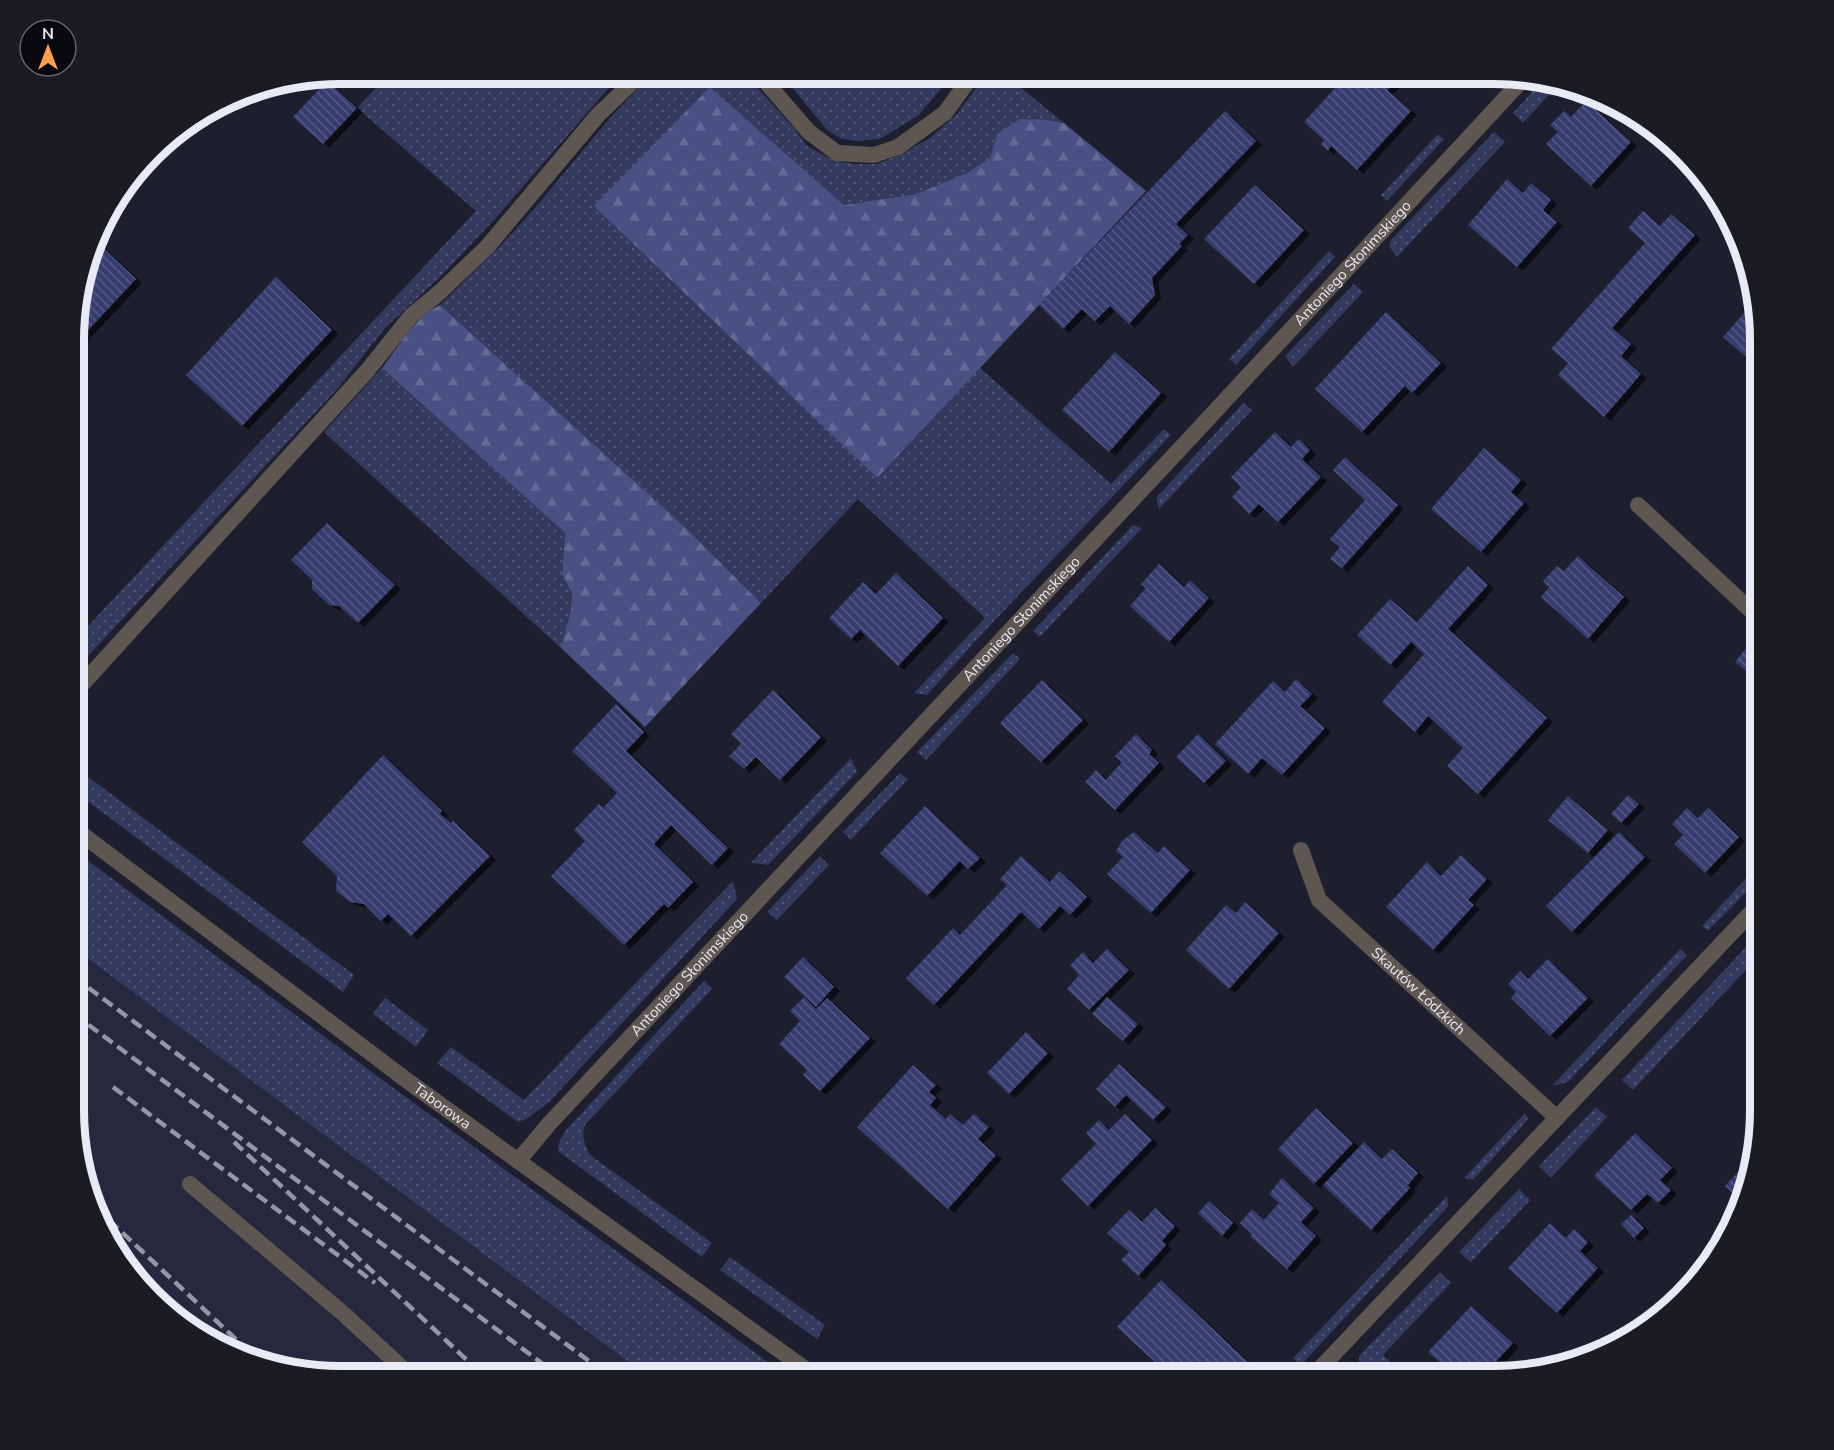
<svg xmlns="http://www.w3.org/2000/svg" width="1834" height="1450" font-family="'Nunito Sans',sans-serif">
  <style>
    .built { fill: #26293e }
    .grass { fill: url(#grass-dots) }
    .forest { fill: url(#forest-firs) }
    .building { fill: url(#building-back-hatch); filter: url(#shadow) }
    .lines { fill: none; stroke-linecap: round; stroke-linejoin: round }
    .service { stroke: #5e5650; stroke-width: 16 }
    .minor { stroke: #5e5650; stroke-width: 16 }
    .rail { stroke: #9597a4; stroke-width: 4.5; stroke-dasharray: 12 6; stroke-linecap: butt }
    .labels { text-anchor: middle; stroke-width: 4.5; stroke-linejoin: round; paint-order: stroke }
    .street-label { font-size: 15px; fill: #e8eaf5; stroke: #090a10 }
    .rim { fill: none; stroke: #e8eaf5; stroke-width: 8 }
  </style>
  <defs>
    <pattern id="grass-dots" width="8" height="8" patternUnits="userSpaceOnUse" patternTransform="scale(1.5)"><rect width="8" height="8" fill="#34395e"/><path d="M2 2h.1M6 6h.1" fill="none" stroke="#515676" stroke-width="1.8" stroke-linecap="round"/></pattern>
    <pattern id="forest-firs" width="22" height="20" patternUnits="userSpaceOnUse" patternTransform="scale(1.5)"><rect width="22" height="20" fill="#4a5084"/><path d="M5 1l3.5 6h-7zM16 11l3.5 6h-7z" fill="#646996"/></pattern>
    <pattern id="building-back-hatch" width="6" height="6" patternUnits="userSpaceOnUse" patternTransform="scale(1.5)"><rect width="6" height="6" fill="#383d70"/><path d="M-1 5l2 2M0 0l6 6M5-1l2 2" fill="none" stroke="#555985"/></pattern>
    <filter id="shadow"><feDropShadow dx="6" dy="4" stdDeviation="0" flood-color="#0009"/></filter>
  </defs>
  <rect width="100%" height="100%" fill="#1d1f2f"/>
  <path class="built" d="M74,948L595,1337L647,1376H323L239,1356L164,1310L101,1228L74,1127Z"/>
  <path class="grass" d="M389,74H624L614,82L493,221L439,278L385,328L338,388L75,670V640L476,211L357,108Z
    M652,74H745L794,128L807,146L833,160L855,164H877L904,153L931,137L957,114L986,74H1004L1064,123L1048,120L997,134L990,158L967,173L916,194L844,205L710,87L876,478L980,368L1111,484L1164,429L1171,435L980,636L927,695L914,693L985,618L858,499L761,603L685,527L440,305L504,242L535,208L608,120Z
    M781,74H953L919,115L880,139L856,141L842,139L828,131Z
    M1542,81L1558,85L1523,123L1513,113Z
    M1494,132L1505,142L1397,257L1389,246L1391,240Z
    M1438,134L1444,139L1387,201L1381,195Z
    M1329,251L1335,257L1236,365L1229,359Z
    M1354,284L1363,292L1293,367L1285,356Z
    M382,368L565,533L562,575L572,593L571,610L561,648L324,432Z
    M1243,403L1252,410L1159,509L1156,498Z
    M1133,525L1142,528L1040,637L1033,631Z
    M1013,653L1020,659L926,760L917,752Z
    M851,758L857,772L768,865L751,863Z
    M75,767L354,975L343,992L75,792Z
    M900,773L908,779L851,840L843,832Z
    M75,851L384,1081L787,1376H647L74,948Z
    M820,856L829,865L777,920L767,912Z
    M1760,863V878L1708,931L1702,926Z
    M733,881L737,899L550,1101L528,1118L518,1122L437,1063L451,1047L524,1100Z
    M1760,932V955L1633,1090L1622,1080Z
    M1680,949L1687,955L1568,1082L1552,1086Z
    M704,981L712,989L585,1125C581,1137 585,1145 590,1155L712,1243L702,1257L558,1151C558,1142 562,1136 567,1129Z
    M385,998L428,1030L416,1047L373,1014Z
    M1596,1107L1607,1117L1551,1178L1539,1166Z
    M1525,1113L1528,1118L1526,1122L1473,1180L1464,1178Z
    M1519,1189L1530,1200L1471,1262L1459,1252Z
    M1447,1196L1448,1206L1445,1210L1301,1365L1293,1358Z
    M730,1257L825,1325L817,1339L720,1270Z
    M1440,1272L1451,1283L1383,1355L1405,1376H1368C1362,1370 1357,1364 1360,1355Z"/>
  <path class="forest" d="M710,87L844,205L916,194L967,173L990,158L997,134L1020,119L1048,120L1064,123L1146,191L877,478L594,206Z
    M440,305L685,527L761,603L645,727L561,648L571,610L572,593L562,575L565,533L382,368C400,345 414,318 440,305Z"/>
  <path class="building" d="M1348,74H1369L1378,81L1385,74L1395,83L1387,90L1411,111L1357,170L1331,146L1328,151L1321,144L1324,140L1304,122Z
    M327,81L357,108L323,144L293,117Z
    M1586,101L1631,142L1591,186L1546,144L1558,132L1550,125L1564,111L1571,117Z
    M1225,111L1256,141L1176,224L1188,235L1179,244L1182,246L1152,278L1155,295L1129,324L1110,306L1095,321L1082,309L1063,329L1039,305Z
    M1507,179L1523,193L1531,183L1551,200L1543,210L1557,222L1517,267L1468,225Z
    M1255,185L1304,230L1254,284L1204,239Z
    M1643,211L1660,226L1671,214L1695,235L1612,328L1631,344L1621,356L1641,374L1604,417L1558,375L1568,363L1551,349L1645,243L1628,228Z
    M97,242L136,279L76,343V305Z
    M276,277L332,330L242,426L186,375Z
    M1752,304L1760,340V352L1752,362L1723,337Z
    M1386,312L1441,363L1412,393L1405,386L1362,432L1315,389Z
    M1115,352L1161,393L1109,452L1062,410Z
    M1275,432L1291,447L1299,439L1310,450L1302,459L1321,477L1278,522L1259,504L1249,514L1232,497L1241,487L1231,477Z
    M1484,448L1521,480L1511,492L1524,503L1481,552L1431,509Z
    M1345,457L1398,505L1342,568L1330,559L1340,547L1330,539L1365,500L1333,470Z
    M327,523L395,585L358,623L339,606L329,605L312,589V580L291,560Z
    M1578,556L1624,597L1588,639L1541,597L1549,587L1543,581L1557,566L1564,571Z
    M1159,564L1184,587L1190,580L1209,598L1169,642L1130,606L1146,588L1141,584Z
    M1468,566L1488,585L1448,629L1547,718L1478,794L1447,766L1463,748L1428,716L1415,732L1382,702L1424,654L1411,642L1390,665L1357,635L1390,599L1417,622Z
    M896,573L943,618L898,666L860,630L851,639L829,618L863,582L876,594Z
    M1746,648L1760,660V685L1755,681L1756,679L1735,662Z
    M1296,679L1312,694L1300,706L1325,728L1282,775L1262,758L1248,774L1215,744L1273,681L1285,692Z
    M1042,680L1083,720L1041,762L1000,723Z
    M773,690L821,737L780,780L756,757L744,769L729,756L741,744L731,734Z
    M616,704L644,732L626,751L728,848L712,865L671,825L654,844L693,882L668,908L664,904L624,945L551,876L585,841L574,830L599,804L603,808L617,793L572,751Z
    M1760,726V775L1747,763L1758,751L1747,741Z
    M1136,734L1152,750L1149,754L1159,763L1115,810L1085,782L1096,770L1106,780L1122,762L1115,756Z
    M1198,734L1226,761L1204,783L1176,757Z
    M383,755L442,811L440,814L451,823L453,821L490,856L411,936L388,914L381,921L364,904L350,902L336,891L337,876L302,842Z
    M1628,795L1639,804L1621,823L1611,814Z
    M1568,796L1608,830L1588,853L1548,820Z
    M925,806L980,858L968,869L960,861L927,896L880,853Z
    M1687,808L1698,818L1708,808L1739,837L1705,873L1674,844L1683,835L1672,824Z
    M1134,832L1158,853L1164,846L1190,870L1151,913L1107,874L1123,857L1116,851L1123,840Z
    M1619,832L1645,857L1572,932L1546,906Z
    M1461,855L1487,879L1468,900L1474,905L1433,950L1386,907L1427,862L1441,876Z
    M1021,856L1050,882L1059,871L1087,897L1070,915L1060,906L1039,929L1021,912L934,1005L906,978L953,928L960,935L1007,885L1000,879Z
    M1245,902L1279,933L1229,989L1186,950L1226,905L1236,913Z
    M1107,949L1129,970L1089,1010L1067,989L1079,975L1070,965L1083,952L1093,963Z
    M803,957L834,987L816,1007L784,977Z
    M1548,959L1588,998L1550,1036L1511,998L1516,992L1508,984L1520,971L1528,979Z
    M804,997L816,1009L827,998L870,1038L820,1091L803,1075L807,1070L779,1044L800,1021L790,1011Z
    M1107,997L1138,1024L1123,1041L1092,1014Z
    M1026,1032L1048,1053L1009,1094L987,1073Z
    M1119,1064L1166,1107L1153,1120L1126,1095L1115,1107L1096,1089Z
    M913,1065L936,1085L929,1092L936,1098L930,1105L946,1119L950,1114L963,1125L974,1114L989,1127L978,1139L996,1155L948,1209L857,1127Z
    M1316,1108L1353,1143L1314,1184L1278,1149Z
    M1125,1114L1152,1140L1088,1206L1061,1179L1096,1144L1086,1133L1099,1120L1109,1130Z
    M1635,1133L1672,1168L1660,1180L1671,1190L1658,1203L1647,1194L1631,1210L1594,1176Z
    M1364,1142L1382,1159L1392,1149L1418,1173L1408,1185L1410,1188L1371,1230L1323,1185Z
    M1748,1161L1751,1164L1742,1202L1725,1186Z
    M1282,1178L1314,1208L1301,1222L1316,1236L1287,1269L1250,1236L1252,1234L1240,1223L1252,1209L1264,1220L1279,1203L1269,1194Z
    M1209,1201L1233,1223L1222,1236L1198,1213Z
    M1155,1208L1175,1226L1162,1241L1166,1245L1138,1276L1121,1260L1129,1252L1107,1233L1129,1210L1142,1222Z
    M1631,1215L1644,1228L1634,1238L1621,1224Z
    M1550,1223L1566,1238L1574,1229L1588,1242L1580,1251L1598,1268L1557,1313L1508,1268Z
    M1161,1280L1250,1364L1239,1376H1170L1117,1327Z
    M1678,1286L1685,1292L1669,1304L1665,1300Z
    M1471,1306L1513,1343L1491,1367L1499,1375L1456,1376L1428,1352Z"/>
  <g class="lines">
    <g class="service">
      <path d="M759,74L809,132L837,153L874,155L898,147L945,113L973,74"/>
      <path d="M1638,505L1760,619"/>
      <path d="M75,692L367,371L411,316L440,292L488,246L598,115L641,74"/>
      <path id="s1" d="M1301,850L1319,900L1557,1118"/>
      <path d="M190,1184L345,1315L411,1376"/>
    </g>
    <g class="minor">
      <path id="s2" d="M75,829L405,1079L815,1376"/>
      <path id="s3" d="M518,1161L549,1124L1192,436L1525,77"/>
      <path d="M1313,1376L1760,903"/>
    </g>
    <path class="rail" d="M74,977L609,1376
      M74,1014L559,1376
      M113,1087L375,1283
      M234,1142L484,1376
      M96,1208L259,1361
      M152,1294L179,1319"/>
  </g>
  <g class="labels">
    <g class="street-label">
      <text dy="5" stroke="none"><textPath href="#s3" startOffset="1226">Antoniego Słonimskiego</textPath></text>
      <text dy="5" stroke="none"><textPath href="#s3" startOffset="740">Antoniego Słonimskiego</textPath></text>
      <text dy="5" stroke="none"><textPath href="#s3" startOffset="254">Antoniego Słonimskiego</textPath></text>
      <text dy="5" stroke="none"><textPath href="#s1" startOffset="188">Skautów Łódzkich</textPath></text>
      <text dy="5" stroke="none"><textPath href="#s2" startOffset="460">Taborowa</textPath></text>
    </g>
  </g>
  <path d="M0 0H1834V1450H0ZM340 84H1494A256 256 0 0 1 1750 340V1110A256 256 0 0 1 1494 1366H340A256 256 0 0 1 84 1110V340A256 256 0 0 1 340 84Z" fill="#1b1c22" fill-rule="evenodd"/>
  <path class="rim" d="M340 84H1494A256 256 0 0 1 1750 340V1110A256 256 0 0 1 1494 1366H340A256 256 0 0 1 84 1110V340A256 256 0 0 1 340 84Z"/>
  <g transform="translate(48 48)"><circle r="28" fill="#090a10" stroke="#62646c" stroke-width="1.5"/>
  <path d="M0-4.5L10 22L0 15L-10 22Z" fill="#fa9f4e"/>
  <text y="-9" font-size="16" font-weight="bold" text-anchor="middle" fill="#e8eaf5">N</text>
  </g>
</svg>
